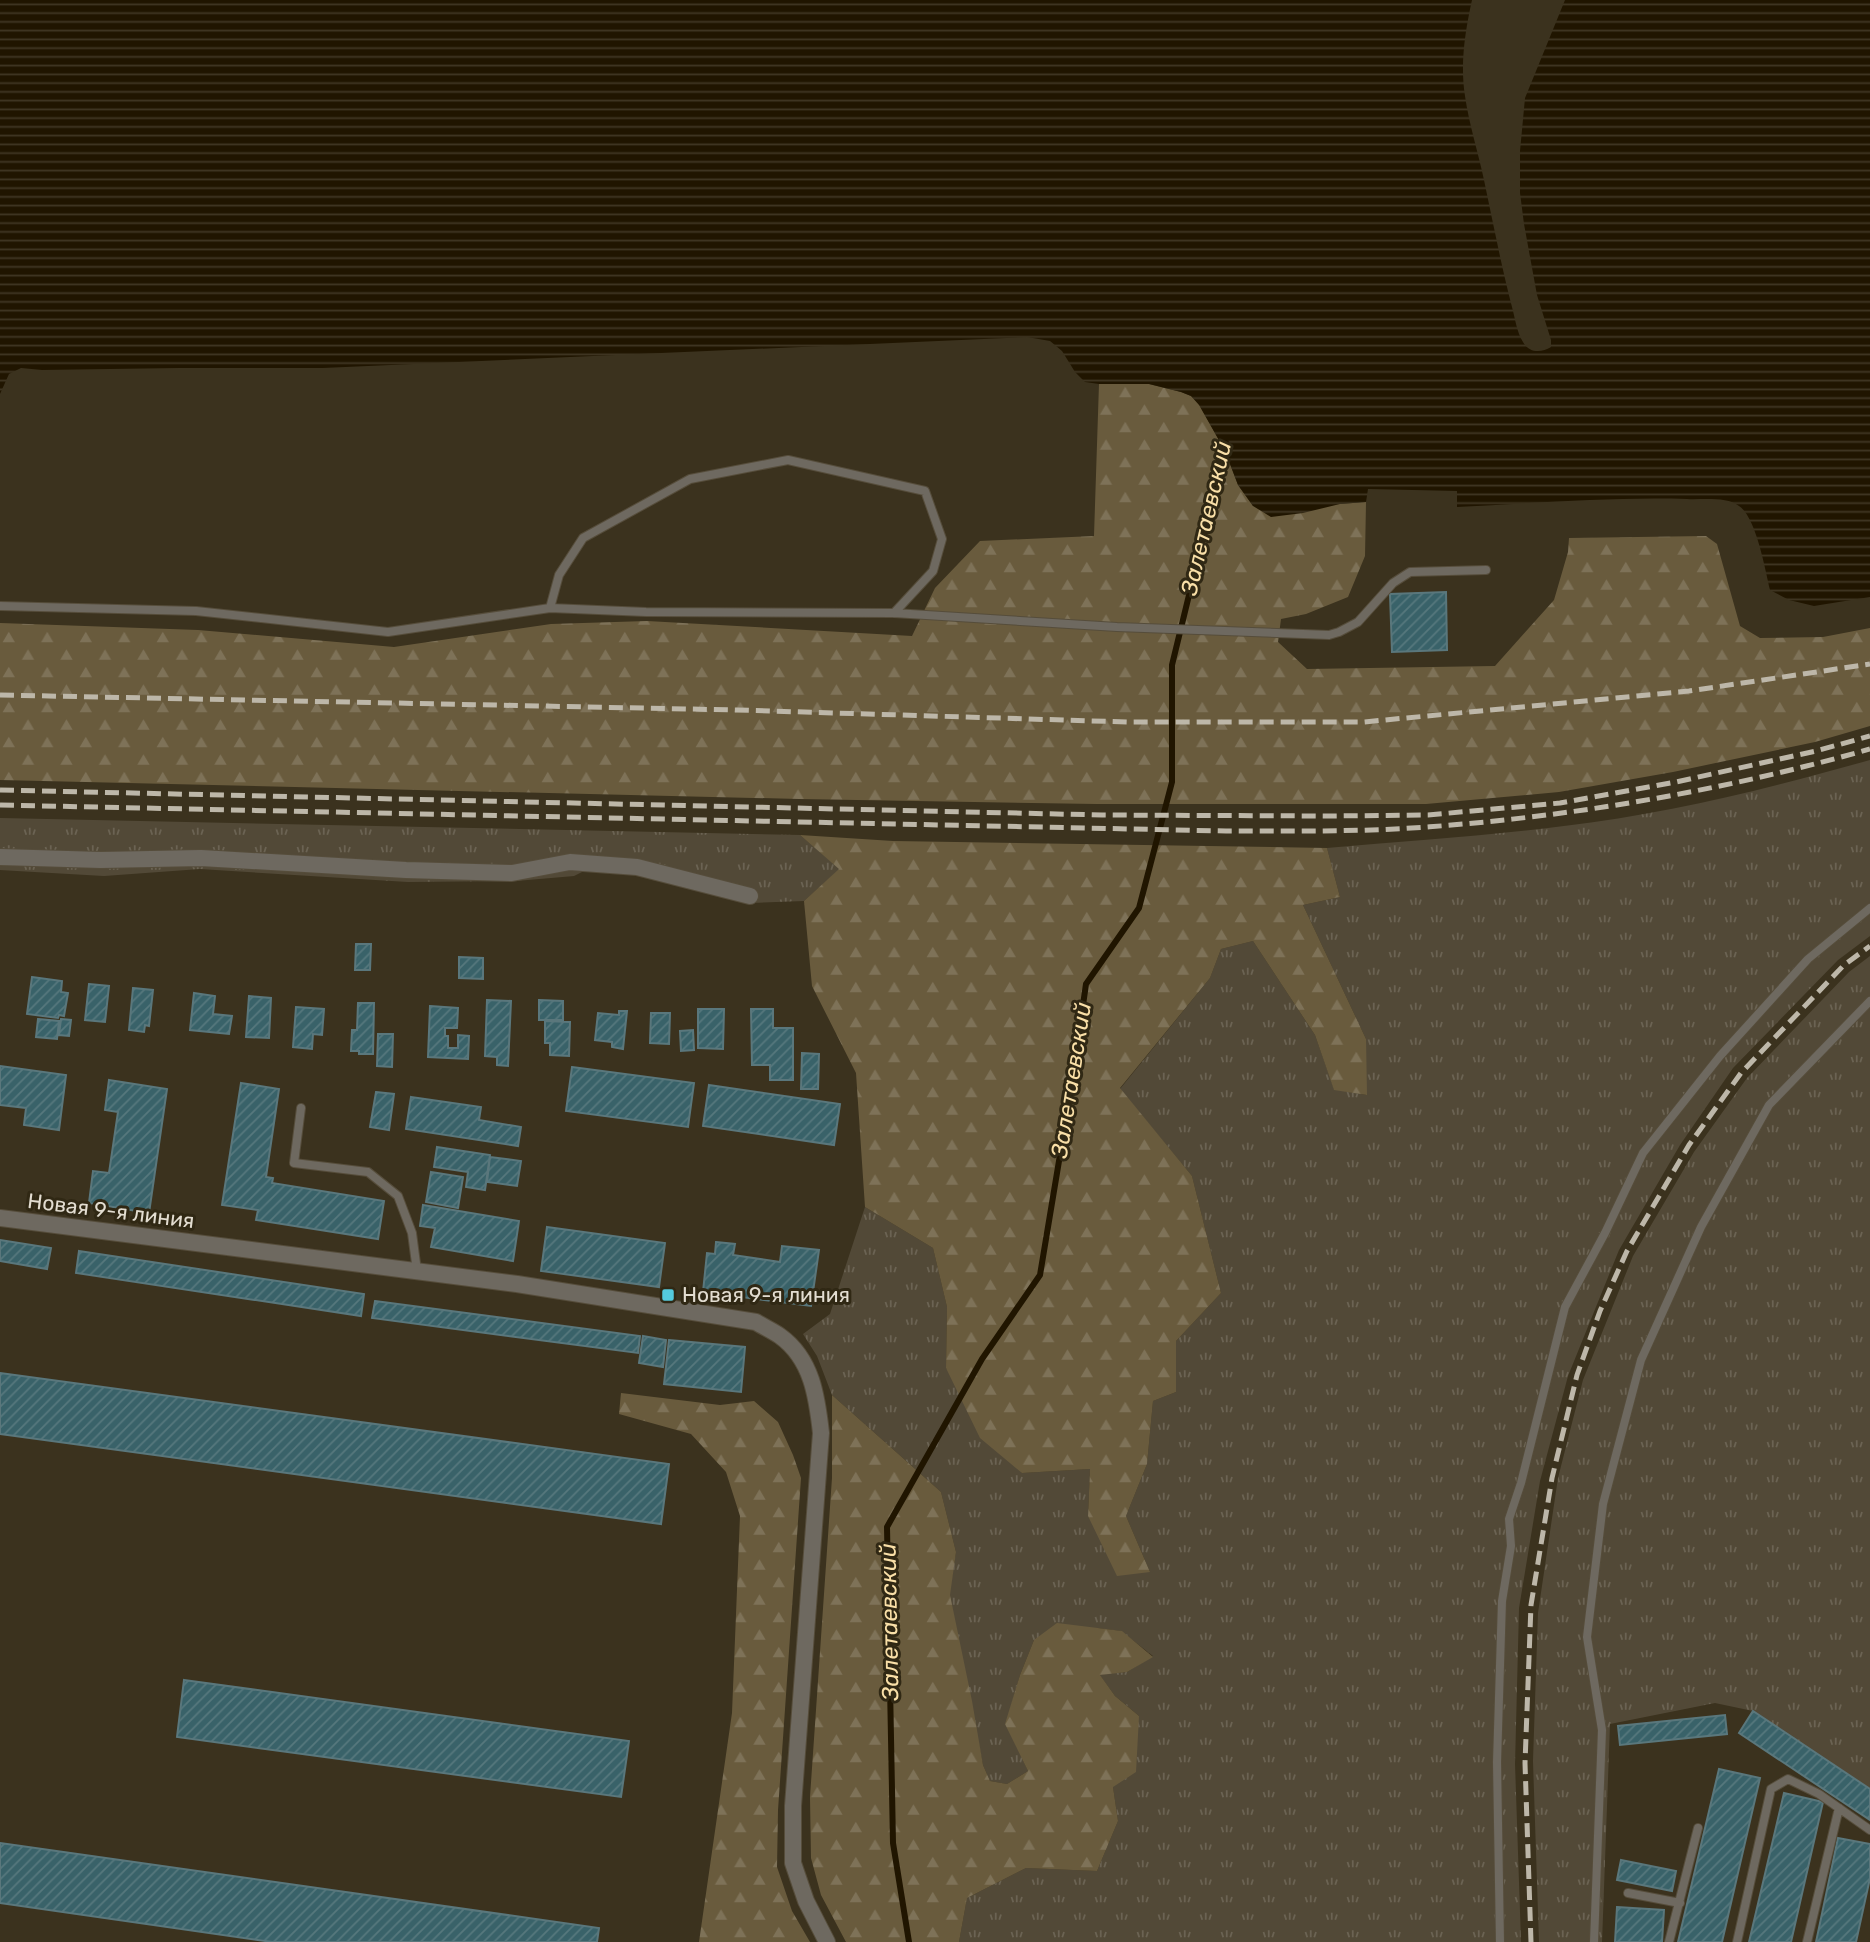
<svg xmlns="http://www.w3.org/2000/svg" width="1870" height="1942" font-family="Rubik,sans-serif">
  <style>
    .grass { fill: url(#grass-tufts) }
    .forest { fill: url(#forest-firs) }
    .water { fill: url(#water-rules) }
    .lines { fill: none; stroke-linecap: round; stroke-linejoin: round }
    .stream { stroke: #201500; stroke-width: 6 }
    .building { fill: url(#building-hatch); stroke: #5a777c; stroke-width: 2 }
    .service-casing { stroke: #564d3b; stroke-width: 10 }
    .minor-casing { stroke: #564d3b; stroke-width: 18 }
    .service { stroke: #6e6960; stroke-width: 8 }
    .minor { stroke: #6e6960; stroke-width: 16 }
    .rail { stroke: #bdb7a9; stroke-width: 5; stroke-dasharray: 14 7; stroke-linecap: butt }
    .poi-dot { fill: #54cadd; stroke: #302814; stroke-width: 2.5 }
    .labels { text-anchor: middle; stroke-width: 6; stroke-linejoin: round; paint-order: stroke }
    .street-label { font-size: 21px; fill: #e3ddd1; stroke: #302814 }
    .poi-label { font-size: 21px; fill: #e3ddd1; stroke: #302814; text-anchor: start }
    .water-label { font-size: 23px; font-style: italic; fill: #f9dfa7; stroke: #302814 }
  </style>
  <defs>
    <pattern id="grass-tufts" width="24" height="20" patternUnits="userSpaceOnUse" patternTransform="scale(1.75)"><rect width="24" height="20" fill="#524937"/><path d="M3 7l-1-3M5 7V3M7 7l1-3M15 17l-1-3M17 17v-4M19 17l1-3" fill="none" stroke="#6b6353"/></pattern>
    <pattern id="forest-firs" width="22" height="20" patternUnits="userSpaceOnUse" patternTransform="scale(1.75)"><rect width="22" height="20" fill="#695b3d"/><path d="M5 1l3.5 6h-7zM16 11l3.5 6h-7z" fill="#7e7258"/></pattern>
    <pattern id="water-rules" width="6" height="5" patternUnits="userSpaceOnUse" patternTransform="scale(1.75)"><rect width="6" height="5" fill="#201500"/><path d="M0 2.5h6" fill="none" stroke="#403724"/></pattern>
    <pattern id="building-hatch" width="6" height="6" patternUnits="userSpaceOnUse" patternTransform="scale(1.75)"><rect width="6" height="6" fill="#396269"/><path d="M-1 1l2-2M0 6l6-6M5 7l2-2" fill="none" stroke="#56787d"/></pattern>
  </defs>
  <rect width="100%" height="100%" fill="#3b321e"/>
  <path class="grass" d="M1870,760V936L1838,960L1733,1068L1680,1145L1619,1250L1568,1376L1540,1481L1519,1608L1515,1764L1521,1942H959L967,1898L1026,1868L1097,1871L1118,1821L1113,1787L1139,1716L1115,1696L1099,1674L1127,1672L1153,1656L1121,1631L1097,1628L1034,1640L1020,1675L1006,1724L1028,1771L1007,1784L990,1781L983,1765L949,1595L956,1552L941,1492L832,1395L817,1356L803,1334L830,1314L865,1207L933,1248L947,1307L946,1368L1022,1473L1090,1469L1088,1516L1150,1572L1126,1516L1147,1464L1153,1401L1176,1392V1341L1221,1293L1192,1176L1120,1089L1210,978L1221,949L1253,941L1315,1035L1334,1089L1366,1095V1039L1303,905L1340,897L1327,848C1406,841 1485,836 1564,826C1667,814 1771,788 1870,760Z
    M0,818L800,835L840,869L804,901L751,903L638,875L584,871L574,876L516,881L408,882L200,869L104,876L0,870Z
    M1870,956V1789L1753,1711L1715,1703L1610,1724L1602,1942H1539L1533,1761L1538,1613L1558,1478L1583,1380L1633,1256L1694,1152L1747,1078L1849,972Z"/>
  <path class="forest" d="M1099,384H1149L1181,392L1191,396L1199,404L1225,451L1238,485L1253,506L1340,504L1366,502L1365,556L1348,597L1306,614L1281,619L1278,642L1307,669L1495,666L1554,600L1568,552L1569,538L1706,536L1717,544L1740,626L1760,638L1823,637L1870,628V726L1815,742L1673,772L1559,792L1426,804H1097L799,799L0,780V623L198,630L394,647L551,624L647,621L912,636L935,588L980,541L1094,536Z
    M800,835L893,841L1327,848L1340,897L1303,905L1366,1039L1367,1095L1334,1090L1315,1035L1253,941L1221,949L1210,978L1120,1088L1192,1176L1221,1293L1176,1341V1392L1153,1401L1147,1464L1126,1516L1150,1572L1117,1576L1088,1516L1090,1469L1022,1473L980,1438L946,1368L947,1307L933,1248L865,1207L856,1073L812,986L804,901L839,869Z
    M621,1393L720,1405L754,1401L778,1422L793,1455L801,1478L778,1810L777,1867L792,1911L810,1942H699L732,1713L740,1516L726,1472L691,1434L619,1414Z
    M832,1395L941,1492L956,1552L950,1595L972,1701L983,1765L990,1781L1007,1784L1028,1771L1005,1724L1020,1675L1034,1640L1057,1623L1122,1631L1153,1657L1127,1672L1100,1675L1115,1696L1139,1716L1136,1772L1113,1787L1118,1821L1097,1871L1026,1868L967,1898L959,1942H846L821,1895L811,1858L810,1797L832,1478Z"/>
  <path class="water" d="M0,0H1472C1465,32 1460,64 1465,96C1469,124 1478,152 1484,180C1493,222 1501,265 1512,307C1515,318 1517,333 1523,342C1529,353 1541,353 1551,347V340L1537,295L1524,224L1520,193V151L1525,98L1565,0H1870V597L1814,606L1789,600L1770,590C1765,569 1756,517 1739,506C1726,496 1702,500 1687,499C1610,497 1534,503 1457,507V491L1368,489L1366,502L1340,504L1303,513L1271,517L1253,506L1238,485L1225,451L1199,405L1191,396L1181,392L1149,384H1099L1085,382L1075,372L1062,351L1050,341L1027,337L323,368H179L42,370L21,368L9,374L0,394Z"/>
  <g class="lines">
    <path class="stream" d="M909,1942L893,1843L887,1527L982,1359L1040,1275L1071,1089L1086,984L1139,908L1172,782V665L1226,443"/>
  </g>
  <path class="building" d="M1446,592L1447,650L1392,652L1390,594Z
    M356,944H371L370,970H355Z
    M459,957L483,958V979L459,978Z
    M32,977L62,981L61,992L68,993L64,1016L59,1015L58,1018L27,1014Z
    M89,984L109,986L105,1022L85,1020Z
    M133,988L153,990L149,1026L145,1025L144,1032L129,1030Z
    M194,993L215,996L213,1014L232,1016L229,1034L190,1030Z
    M249,996L271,998L269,1038L246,1037Z
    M487,1000L511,1001L508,1066L497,1065V1057L485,1056Z
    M539,1000L563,1001V1020H539Z
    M358,1003H374L373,1054H359V1051H351L352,1030H357Z
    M430,1006L458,1008L457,1028H445V1036H448V1048H458V1035L469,1036L468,1059L428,1057Z
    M296,1007L324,1009L322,1035L313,1034L312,1049L293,1047Z
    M698,1009H724L723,1049L698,1048Z
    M751,1009H773V1028H793V1080H770V1065H752Z
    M619,1011H627L623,1049L612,1047V1042L595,1040L598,1013L619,1015Z
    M651,1013H670L669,1044L650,1043Z
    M38,1019L59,1021L57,1039L36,1037Z
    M61,1019L71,1020L69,1036L59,1035Z
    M545,1021L570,1022L569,1056L550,1055V1043H545Z
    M693,1030L694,1050L681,1051L680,1031Z
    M378,1034H393L392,1067L377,1066Z
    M802,1053L819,1054L818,1089H801Z
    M0,1066L66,1075L59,1130L24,1125L26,1108L0,1105Z
    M572,1067L694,1083L688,1127L566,1111Z
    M109,1080L167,1089L149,1213L89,1203L93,1171L109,1173L118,1112L105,1110Z
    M241,1083L279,1089L266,1177L273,1178L272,1183L384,1201L378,1239L256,1220L258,1210L222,1205Z
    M709,1085L840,1104L834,1145L703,1126Z
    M376,1092L394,1094L389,1130L370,1127Z
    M411,1097L481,1107L479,1120L521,1127L518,1146L406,1129Z
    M437,1147L490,1155L485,1190L466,1187L468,1172L434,1167Z
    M490,1157L521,1161L517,1186L487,1182Z
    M431,1172L463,1177L458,1208L426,1202Z
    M423,1205L519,1221L513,1261L431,1247L435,1228L420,1226Z
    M547,1227L665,1243L659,1287L541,1271Z
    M0,1240L51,1248L47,1269L0,1261Z
    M716,1242L735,1244L733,1255L780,1262L782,1246L819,1250L811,1306L703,1292L707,1253L715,1254Z
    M79,1251L364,1294L361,1316L76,1273Z
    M375,1301L640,1336L638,1353L372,1318Z
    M643,1336L666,1340L663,1367L639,1363Z
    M669,1340L745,1347L741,1392L664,1384Z
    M0,1373L669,1464L661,1524L0,1434Z
    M184,1680L629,1741L621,1797L177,1737Z
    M1753,1711L1870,1789V1820L1739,1733Z
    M1725,1715L1727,1734L1620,1745L1618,1726Z
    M1719,1769L1760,1778L1722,1942H1678Z
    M1784,1793L1823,1802L1791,1942H1749Z
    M1838,1838L1870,1844V1878L1856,1942H1816Z
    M0,1843L599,1928L597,1942H272L0,1903Z
    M1621,1860L1676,1871L1672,1891L1617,1880Z
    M1617,1907L1664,1910L1662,1942H1615Z"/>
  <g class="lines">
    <g class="service-casing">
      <path id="service" d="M0,606L196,611L388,632L550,608L646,612L894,613L1117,627L1329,635L1339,632L1358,622L1393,583L1410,572L1486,570
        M550,608L559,575L583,538L690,479L788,460L925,491L942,539L933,571L894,613
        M301,1108L294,1163L368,1172L398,1196L412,1233L417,1271
        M1628,1893L1680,1903
        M1500,1942L1497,1762L1502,1601L1511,1546L1509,1519L1521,1483L1565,1307L1605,1233L1643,1153L1720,1056L1808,959L1870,908
        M1594,1942L1602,1730L1587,1637L1603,1504L1641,1360L1701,1227L1769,1105L1870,1001
        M1669,1942L1698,1828
        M1737,1942L1771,1789L1788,1779L1819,1794L1870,1830
        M1807,1942L1839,1808"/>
    </g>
    <g class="minor-casing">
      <path id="minor" d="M0,857L101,860L201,858L406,870L512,873L570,862L637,867L750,896
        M0,1218L517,1284L756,1322C764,1327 773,1331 780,1336C812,1359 817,1397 821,1433L793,1806V1863L806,1901L827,1942"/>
    </g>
    <use href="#service" class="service"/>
    <use href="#minor" class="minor"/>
    <path class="rail" d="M0,695L737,710L1128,722H1364L1689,691L1870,664
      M0,790L1102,815L1330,816L1428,815L1560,803L1676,782L1816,751L1870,736
      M0,805L1226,831C1293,831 1360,832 1427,827C1577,816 1726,790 1870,749
      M1531,1942L1525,1763L1531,1605L1552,1478L1577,1375L1600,1311L1627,1251L1689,1145L1741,1073L1844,965L1870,946"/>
  </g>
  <rect class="poi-dot" x="661" y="1288" width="14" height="14" rx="3.5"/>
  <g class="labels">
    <g class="street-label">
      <text transform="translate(111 1211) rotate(7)" y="7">Новая 9-я линия</text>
    </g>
    <g class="poi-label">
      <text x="682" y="1302">Новая 9-я линия</text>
    </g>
    <g class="water-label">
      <text transform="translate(1206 518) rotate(-77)" y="8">Залетаевский</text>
      <text transform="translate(1071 1080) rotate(-81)" y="8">Залетаевский</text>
      <text transform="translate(889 1622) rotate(-91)" y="8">Залетаевский</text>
    </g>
  </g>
</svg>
